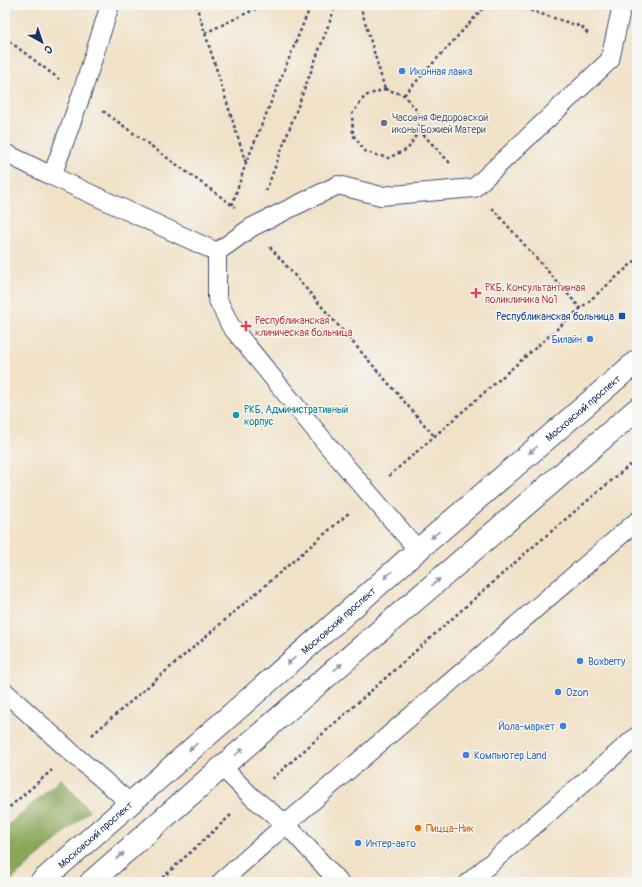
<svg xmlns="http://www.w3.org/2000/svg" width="642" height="887" font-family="Pangolin,sans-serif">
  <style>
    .forest { fill: #89a659; stroke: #526a5c }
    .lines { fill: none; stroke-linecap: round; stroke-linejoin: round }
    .lane-casing { stroke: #3b4a6e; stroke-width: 20 }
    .primary-casing { stroke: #3b4a6e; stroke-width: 24 }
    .path { stroke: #3b4a6e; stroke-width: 2.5; stroke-dasharray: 3 3; stroke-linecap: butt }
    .lane { stroke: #fff; stroke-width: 18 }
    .primary { stroke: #fff; stroke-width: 22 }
    .oneway { fill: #8d97ae }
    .shop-dot { fill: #3f7fe0; stroke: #f6f6f2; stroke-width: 1.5 }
    .worship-dot { fill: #6b7280; stroke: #f6f6f2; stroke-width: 1.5 }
    .health-dot { fill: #e0444e; stroke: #f6f6f2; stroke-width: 1.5 }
    .transit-dot { fill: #1a4fb4; stroke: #f6f6f2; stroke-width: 1.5 }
    .culture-dot { fill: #0f9aa8; stroke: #f6f6f2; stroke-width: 1.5 }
    .food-dot { fill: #e8710a; stroke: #f6f6f2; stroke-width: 1.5 }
    .labels { text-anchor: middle; stroke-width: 3; stroke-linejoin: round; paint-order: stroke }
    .shop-label { font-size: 10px; fill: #366cbe; stroke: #f6f6f2; text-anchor: start }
    .worship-label { font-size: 10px; fill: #5b616d; stroke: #f6f6f2; text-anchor: start }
    .health-label { font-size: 10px; fill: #be3a42; stroke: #f6f6f2; text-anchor: start }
    .transit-label { font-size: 10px; fill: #164399; stroke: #f6f6f2; text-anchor: end }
    .street-label { font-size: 10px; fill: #1b2f5e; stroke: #f6f6f2 }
    .culture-label { font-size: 10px; fill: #0d838f; stroke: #f6f6f2; text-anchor: start }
    .food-label { font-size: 10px; fill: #c56008; stroke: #f6f6f2; text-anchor: start }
  </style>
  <rect width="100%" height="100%" fill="#f6f6f2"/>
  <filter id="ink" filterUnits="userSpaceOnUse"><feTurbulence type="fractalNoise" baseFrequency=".025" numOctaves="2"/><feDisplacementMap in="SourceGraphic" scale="8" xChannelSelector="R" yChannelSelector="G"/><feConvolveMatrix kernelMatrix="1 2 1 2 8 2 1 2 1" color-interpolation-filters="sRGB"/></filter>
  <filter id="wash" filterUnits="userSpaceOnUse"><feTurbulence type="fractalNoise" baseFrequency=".012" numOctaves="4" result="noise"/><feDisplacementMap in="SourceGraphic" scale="16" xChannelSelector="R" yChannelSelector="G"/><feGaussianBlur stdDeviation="0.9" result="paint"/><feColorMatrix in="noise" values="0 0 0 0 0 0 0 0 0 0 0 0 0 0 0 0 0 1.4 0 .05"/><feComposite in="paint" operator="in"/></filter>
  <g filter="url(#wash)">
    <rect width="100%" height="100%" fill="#f1e1c6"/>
    <path class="forest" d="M61,779L89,811L9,882H5V828Z"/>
  </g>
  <g filter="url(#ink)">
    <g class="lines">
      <g class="lane-casing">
        <path id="lane" d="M5,153L52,176L217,252L252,227L338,185L381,196L474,188L610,60L622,5
          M52,176L81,96L110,5
          M217,252V298L230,325L329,447L418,550
          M5,692L72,753L130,803
          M222,767L252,797L286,824L339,882
          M221,882L286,824L637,521
          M469,882L637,736"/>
      </g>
      <g class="primary-casing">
        <g id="primary">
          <path id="s1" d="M41,882L418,550L637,361"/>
          <path d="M91,882L222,767L637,409"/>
        </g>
      </g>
      <path class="path" d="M196,5L205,33L246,163
        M360,5L385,89
        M513,5L582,27L589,35
        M205,33L264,5
        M5,38L59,79
        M385,89L404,95L417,111L419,130L408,149L388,158L366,152L353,135L352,114L365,96Z
        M404,95L486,5
        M103,111L232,205L235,207
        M419,130L450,163
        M266,191L336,5
        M232,205L246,163L311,5
        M492,208L581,309
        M270,247L435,437
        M389,476L637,259
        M92,735L350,512
        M272,779L528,551L637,459
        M5,811L52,770
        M158,882L232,814"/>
      <use href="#lane" class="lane"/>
      <use href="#primary" class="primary"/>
    </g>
    <defs><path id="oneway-solid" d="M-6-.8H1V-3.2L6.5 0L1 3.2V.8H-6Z"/></defs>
    <g class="oneway">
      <use href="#oneway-solid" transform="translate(533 450) rotate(139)"/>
      <use href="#oneway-solid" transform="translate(435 535) rotate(139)"/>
      <use href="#oneway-solid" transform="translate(388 575) rotate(139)"/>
      <use href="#oneway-solid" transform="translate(436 582) rotate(-41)"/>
      <use href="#oneway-solid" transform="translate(291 661) rotate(139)"/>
      <use href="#oneway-solid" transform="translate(338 667) rotate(-41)"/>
      <use href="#oneway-solid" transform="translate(193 747) rotate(139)"/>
      <use href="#oneway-solid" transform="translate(239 752) rotate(-41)"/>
      <use href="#oneway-solid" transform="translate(120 856) rotate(-41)"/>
    </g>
  </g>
  <g class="shop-dot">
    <circle cx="402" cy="71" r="4"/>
    <circle cx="590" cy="339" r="4"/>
    <circle cx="580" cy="661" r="4"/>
    <circle cx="558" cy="692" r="4"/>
    <circle cx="563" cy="726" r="4"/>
    <circle cx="466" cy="755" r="4"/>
    <circle cx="358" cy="843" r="4"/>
  </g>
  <circle class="worship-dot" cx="384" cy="123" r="4"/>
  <g class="health-dot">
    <path d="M474 287h4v4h4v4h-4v4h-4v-4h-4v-4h4z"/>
    <path d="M244 320h4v4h4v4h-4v4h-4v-4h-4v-4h4z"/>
  </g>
  <rect class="transit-dot" x="618" y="312" width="8" height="8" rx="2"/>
  <circle class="culture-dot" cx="236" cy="415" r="4"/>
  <circle class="food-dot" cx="418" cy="828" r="4"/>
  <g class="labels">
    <g class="shop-label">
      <text x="410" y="75">Иконная лавка</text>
      <text x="582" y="343" text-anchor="end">Билайн</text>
      <text x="588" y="665">Boxberry</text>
      <text x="566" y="696">Ozon</text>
      <text x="555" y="730" text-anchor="end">Йола-маркет</text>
      <text x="474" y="759">Компьютер Land</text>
      <text x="366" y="847">Интер-авто</text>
    </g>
    <g class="worship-label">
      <text x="392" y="121">Часовня Федоровской<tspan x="392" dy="12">иконы Божией Матери</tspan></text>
    </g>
    <g class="health-label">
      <text x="485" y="291">РКБ, Консультантивная<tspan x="485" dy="12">поликлиника №1</tspan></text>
      <text x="255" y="324">Республиканская<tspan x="255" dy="12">клиническая больница</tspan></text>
    </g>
    <g class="transit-label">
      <text x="614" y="320">Республиканская больница</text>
    </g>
    <g class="street-label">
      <text dy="4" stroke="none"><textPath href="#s1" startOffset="720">Московский проспект</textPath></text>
      <text dy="4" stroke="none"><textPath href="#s1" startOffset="396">Московский проспект</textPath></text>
      <text dy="4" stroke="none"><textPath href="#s1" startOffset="72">Московский проспект</textPath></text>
    </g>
    <g class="culture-label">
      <text x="244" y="413">РКБ, Административный<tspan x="244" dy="12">корпус</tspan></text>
    </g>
    <g class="food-label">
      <text x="426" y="832">Пицца-Ник</text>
    </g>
  </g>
  <rect width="642" height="887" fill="none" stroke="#f6f6f2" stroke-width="20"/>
  <g transform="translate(42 42) rotate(140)" stroke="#f6f6f2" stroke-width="3" paint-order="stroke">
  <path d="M0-3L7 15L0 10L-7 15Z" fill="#1b2f5e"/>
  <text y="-6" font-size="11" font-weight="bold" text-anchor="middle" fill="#1b2f5e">С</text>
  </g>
</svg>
